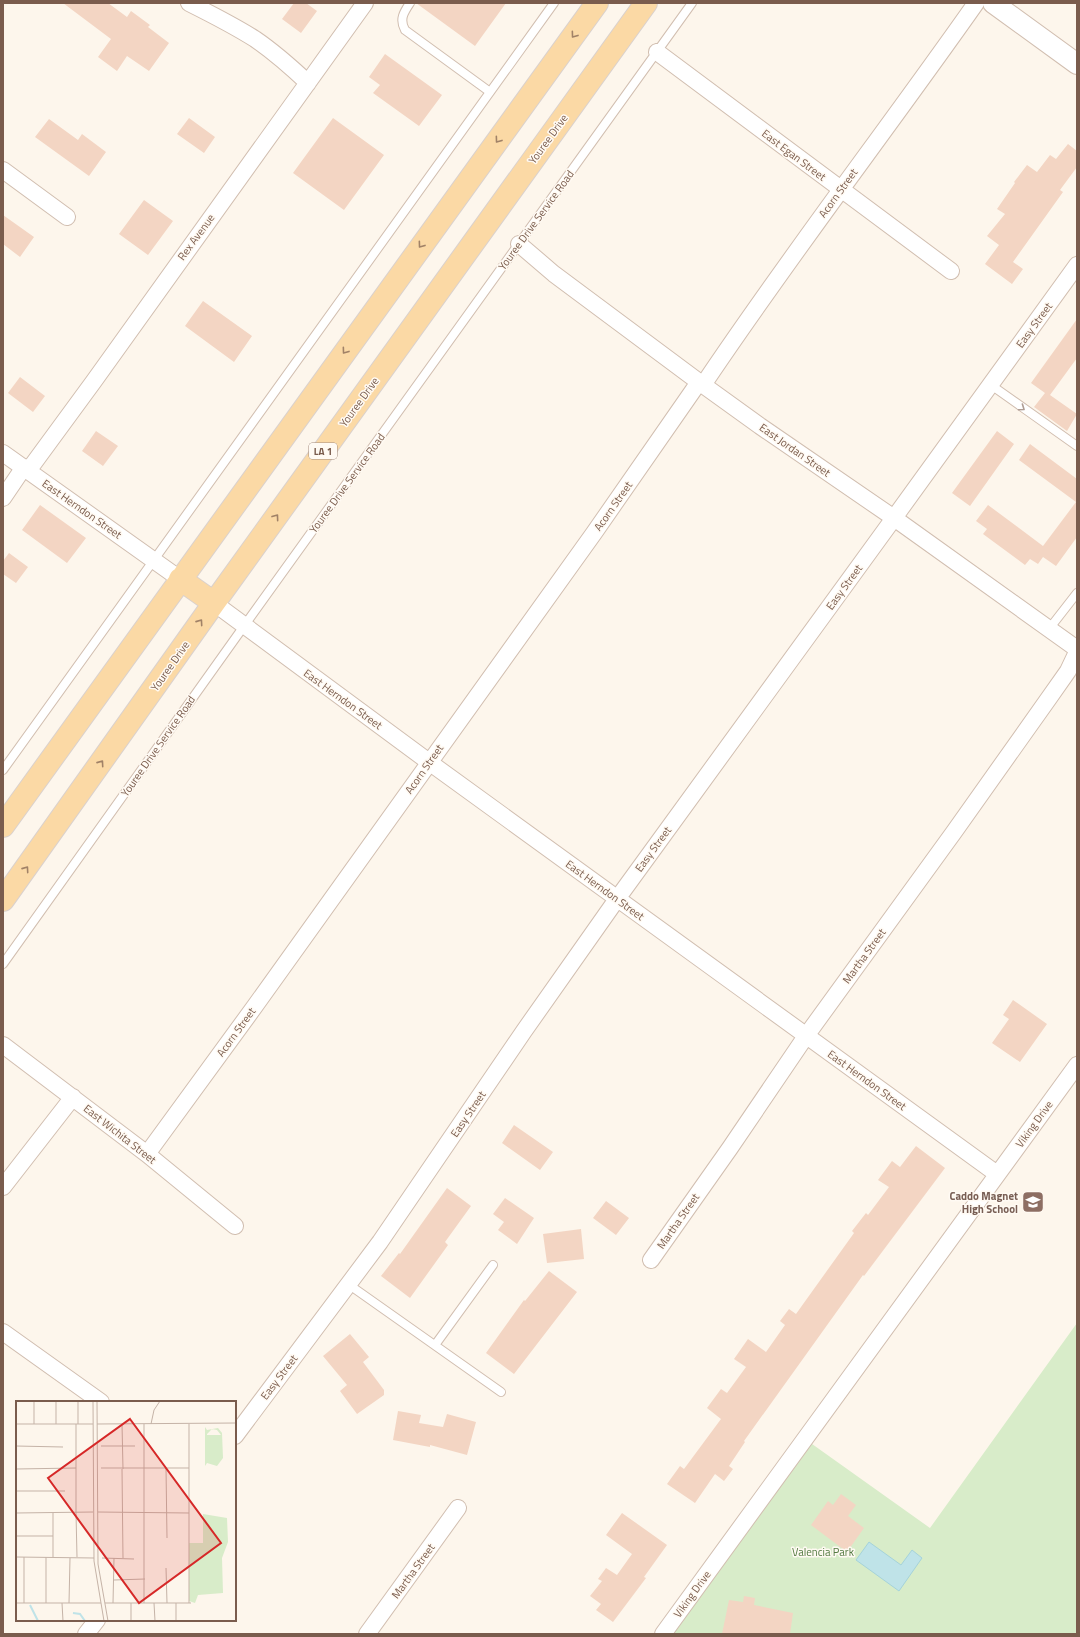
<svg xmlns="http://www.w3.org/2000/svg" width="1080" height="1637" font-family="'Titillium Web',sans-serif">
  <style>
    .green { fill: #d8ecc9 }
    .water { fill: #bfe3e8; stroke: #a5d3da }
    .building { fill: #f3d5c3 }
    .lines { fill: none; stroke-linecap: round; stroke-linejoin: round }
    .service-casing { stroke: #d1beb0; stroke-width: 10 }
    .minor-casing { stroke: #d1beb0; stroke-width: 18 }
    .tertiary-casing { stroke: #d1beb0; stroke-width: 22 }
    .primary-casing { stroke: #dad1cd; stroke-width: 24 }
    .service { stroke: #fff; stroke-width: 8 }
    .minor { stroke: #fff; stroke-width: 16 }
    .tertiary { stroke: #fff; stroke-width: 20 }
    .primary { stroke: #fbd9a5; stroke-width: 22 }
    .oneway { stroke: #a18267 }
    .oneway2 { stroke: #af9d94 }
    .labels { text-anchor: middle; stroke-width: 3; stroke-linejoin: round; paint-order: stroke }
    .shield { fill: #fffaf3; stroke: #a28b7f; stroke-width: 1 }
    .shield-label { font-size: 10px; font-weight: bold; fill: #7a5c4d }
    .street-label { font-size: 11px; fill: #7a5c4d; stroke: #fffaf3 }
    .education-label { font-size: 11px; font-weight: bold; fill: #785e54; stroke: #fffaf3; text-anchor: end }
    .park-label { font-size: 11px; fill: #537a41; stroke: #fffaf3 }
    .inset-river { fill: none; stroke: #bfe3e8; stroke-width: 2 }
    .inset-road { fill: none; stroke: #c5b3a7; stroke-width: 1 }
    .view { fill: #d62828; fill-opacity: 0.15; stroke: #d62828; stroke-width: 2 }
    .inset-edge { fill: none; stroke: #7a5c4d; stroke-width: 2 }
  </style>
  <rect width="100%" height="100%" fill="#fdf6ec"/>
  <path class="green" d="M1077,1323V1634H663L805,1439L930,1528Z"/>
  <path class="water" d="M869,1542L901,1565L912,1550L922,1558L899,1591L856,1560Z"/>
  <path class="building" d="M63,3H108L127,17L131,11L150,25L148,27L169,43L149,71L127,56L117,71L98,57L111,39Z
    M294,3H306L317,11L301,33L282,19Z
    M416,3H506L475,46Z
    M385,54L442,95L419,126L373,93L380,85L369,77Z
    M189,118L215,137L204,153L177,134Z
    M333,118L384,155L344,210L293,173Z
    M49,119L78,140L82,134L106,152L89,176L35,137Z
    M1068,144L1077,151V167L1060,190L1063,192L1013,262L1023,269L1012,284L985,264L999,245L987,236L1005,214L997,209L1015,183L1014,182L1027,165L1037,172L1050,155L1056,159Z
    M144,200L173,221L148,255L119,234Z
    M3,215L34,237L20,257L3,244Z
    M203,301L252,336L234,362L185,326Z
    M1077,319V358L1050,395L1077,414L1067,431L1034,407L1045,393L1031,383Z
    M20,377L45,396L33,412L8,393Z
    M96,431L118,446L103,466L82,451Z
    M997,431L1014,444L970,506L952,493Z
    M1030,444L1077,479V537L1056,566L1043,557L1038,564L1030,559L1025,565L983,534L987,529L976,521L988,505L1043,546L1076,502L1019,460Z
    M40,505L86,538L67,563L22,530Z
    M9,553L28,567L16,583L3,574V561Z
    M1013,1000L1047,1024L1020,1062L992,1043L1009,1019L1003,1015Z
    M514,1125L553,1152L540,1170L502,1143Z
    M916,1146L945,1168L864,1276L863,1275L744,1441L745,1442L729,1466L733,1469L724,1481L715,1474L695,1503L667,1484L680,1466L684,1469L721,1419L707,1408L721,1389L727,1393L746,1367L734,1359L748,1339L766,1352L785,1325L780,1321L789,1309L796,1314L854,1233L852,1231L866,1213L868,1215L889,1187L878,1180L892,1161L900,1167Z
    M447,1188L471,1206L445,1242L448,1245L410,1298L381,1276L399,1253L400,1254Z
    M505,1198L534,1218L517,1244L498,1230L504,1222L493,1214Z
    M606,1201L629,1218L616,1235L593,1218Z
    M581,1229L584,1259L547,1263L543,1234Z
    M549,1271L577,1292L514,1374L486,1353L524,1300L525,1301Z
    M350,1334L369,1357L363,1362L384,1390V1395L357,1414L340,1391L347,1385L323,1356Z
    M398,1411L421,1415L419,1423L443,1427L447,1414L476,1422L467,1455L430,1445V1447L393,1440Z
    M841,1494L856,1505L848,1516L864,1528L847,1552L811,1525L828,1501L833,1505Z
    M622,1513L667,1545L644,1577L646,1578L613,1622L596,1610L601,1604L590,1596L602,1581L598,1579L606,1568L617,1575L632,1554L606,1535Z
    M744,1596L755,1598L754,1605L793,1613L790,1634H722L729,1600L743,1602Z"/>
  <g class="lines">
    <g class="service-casing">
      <path id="service" d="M410,3C404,12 399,19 405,30L490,92
        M991,385L1077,446
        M1049,629L1077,593
        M3,770L554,3
        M3,964L244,626L692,3
        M348,1284L501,1392
        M435,1345L493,1265"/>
    </g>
    <g class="minor-casing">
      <path id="minor" d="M189,3C211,14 233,25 255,39C274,52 291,67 308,83
        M657,52L951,271
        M3,170L67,217
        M519,244L554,274L699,382L760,426L894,518L1077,649
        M703,385C790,255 886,131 976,3
        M3,453L180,579
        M28,471L94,381L365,3
        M3,498L24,467
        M214,603L429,762L997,1174
        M3,1045L147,1154L235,1226
        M147,1154L255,1006L594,533L699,382
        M3,1187L73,1097
        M651,1260L730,1148L806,1036L954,832L1049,698L1068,671L1077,652
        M3,1332L101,1402
        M235,1436L380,1242L524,1031L617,899L894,518L1077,265
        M86,1634L97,1620
        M367,1634L458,1508
        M663,1634L1077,1065"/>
    </g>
    <g class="tertiary-casing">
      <path id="tertiary" d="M993,3L1077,64"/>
    </g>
    <g class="primary-casing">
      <path id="primary" d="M180,579L214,603
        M3,826L597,3
        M3,900L214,603L646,3"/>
    </g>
    <use href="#service" class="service"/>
    <use href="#minor" class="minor"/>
    <use href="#tertiary" class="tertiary"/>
    <use href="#primary" class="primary"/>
  </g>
  <defs><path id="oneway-chevron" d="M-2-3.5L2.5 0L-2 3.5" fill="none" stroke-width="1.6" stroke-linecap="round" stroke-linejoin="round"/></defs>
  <g class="oneway">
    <use href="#oneway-chevron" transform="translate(574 35) rotate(126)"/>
    <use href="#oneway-chevron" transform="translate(498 140) rotate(126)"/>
    <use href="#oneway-chevron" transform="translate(421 245) rotate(126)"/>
    <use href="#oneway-chevron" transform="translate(345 351) rotate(126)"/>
    <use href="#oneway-chevron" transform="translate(276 517) rotate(-54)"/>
    <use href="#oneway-chevron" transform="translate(200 622) rotate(-55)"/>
    <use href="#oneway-chevron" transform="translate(101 763) rotate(-55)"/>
    <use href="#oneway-chevron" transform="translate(26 869) rotate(-55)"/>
  </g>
  <use class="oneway2" href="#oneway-chevron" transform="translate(1022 408) rotate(35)"/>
  <defs>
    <g id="school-square" transform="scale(1.15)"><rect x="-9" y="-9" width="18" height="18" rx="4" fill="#8d6e63" stroke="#fffaf3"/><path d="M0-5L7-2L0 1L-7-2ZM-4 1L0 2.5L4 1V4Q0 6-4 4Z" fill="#fff"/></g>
  </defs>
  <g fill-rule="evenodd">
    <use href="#school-square" x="1033" y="1202"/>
  </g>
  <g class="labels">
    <rect class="shield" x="309" y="443" width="28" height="16" rx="3"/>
    <g class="shield-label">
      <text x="323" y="455">LA 1</text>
    </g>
    <g class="street-label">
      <text transform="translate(548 139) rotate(-54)" y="4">Youree Drive</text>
      <text transform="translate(794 155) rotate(37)" y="4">East Egan Street</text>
      <text transform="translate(838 193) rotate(-54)" y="4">Acorn Street</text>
      <text transform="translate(536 220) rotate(-54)" y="4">Youree Drive Service Road</text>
      <text transform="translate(196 237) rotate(-54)" y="4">Rex Avenue</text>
      <text transform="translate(1034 325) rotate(-54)" y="4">Easy Street</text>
      <text transform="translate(359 402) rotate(-54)" y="4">Youree Drive</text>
      <text transform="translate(795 450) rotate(35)" y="4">East Jordan Street</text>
      <text transform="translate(347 483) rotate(-54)" y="4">Youree Drive Service Road</text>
      <text transform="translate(613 506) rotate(-55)" y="4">Acorn Street</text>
      <text transform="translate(82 509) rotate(35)" y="4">East Herndon Street</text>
      <text transform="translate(844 587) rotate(-54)" y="4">Easy Street</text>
      <text transform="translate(170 666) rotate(-55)" y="4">Youree Drive</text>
      <text transform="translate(343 699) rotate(36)" y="4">East Herndon Street</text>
      <text transform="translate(158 746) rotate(-55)" y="4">Youree Drive Service Road</text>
      <text transform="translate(424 769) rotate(-55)" y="4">Acorn Street</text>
      <text transform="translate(653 849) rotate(-54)" y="4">Easy Street</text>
      <text transform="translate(605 890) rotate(36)" y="4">East Herndon Street</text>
      <text transform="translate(864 956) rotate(-54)" y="4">Martha Street</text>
      <text transform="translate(236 1032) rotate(-54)" y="4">Acorn Street</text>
      <text transform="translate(867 1080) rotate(36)" y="4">East Herndon Street</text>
      <text transform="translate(468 1114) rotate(-56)" y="4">Easy Street</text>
      <text transform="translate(1034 1124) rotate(-54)" y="4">Viking Drive</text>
      <text transform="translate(120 1134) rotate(38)" y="4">East Wichita Street</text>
      <text transform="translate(678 1221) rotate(-55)" y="4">Martha Street</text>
      <text transform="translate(279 1377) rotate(-53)" y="4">Easy Street</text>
      <text transform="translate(413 1571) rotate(-54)" y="4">Martha Street</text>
      <text transform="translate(692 1594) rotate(-54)" y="4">Viking Drive</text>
    </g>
    <g class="education-label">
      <text x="1018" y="1200">Caddo Magnet<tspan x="1018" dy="13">High School</tspan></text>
    </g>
    <g class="park-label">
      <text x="823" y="1556">Valencia Park</text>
    </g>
  </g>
  <g transform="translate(16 1401)">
    <rect width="220" height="220" fill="#fdf6ec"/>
    <path d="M189,26L191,29L202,27L206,32L207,57L201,65L191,62L189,65ZM196,28L201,29L205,34H191V47V33ZM187,113L211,117L212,141L206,157L207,192L182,194L179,202L173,200V142H187Z" fill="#d8ecc9" fill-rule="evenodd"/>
    <path class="inset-river" d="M14,204L22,220M57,212L64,213L69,220"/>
    <path class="inset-road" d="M62,0V23M77,0L78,160L88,220M81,0L82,163L92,220M0,23H77M18,23V0M40,23V0M60,23V112M81,23L220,22M106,23L107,68M135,23L138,9L144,0M173,23V202M0,45L47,46M85,45H119M85,67H173M150,67L151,137M0,68L60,67M106,68L107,157M0,90H49M82,111L173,112M0,112L77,111M37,112V156M60,112L61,156M0,135H37M0,156L78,157M8,156V202M30,156V202M86,157L118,158M150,167L151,202M98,179L129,178M0,202H85M46,202L47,220M53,202L54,157M89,202H175M97,202L98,157M128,202V23M138,202L139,220M160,202V220M115,220V202"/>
    <path class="view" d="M114,18L205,142L123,202L32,77Z"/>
    <rect width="220" height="220" class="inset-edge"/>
  </g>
  <rect width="1080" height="1637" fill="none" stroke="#7a5c4d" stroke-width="8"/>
</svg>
